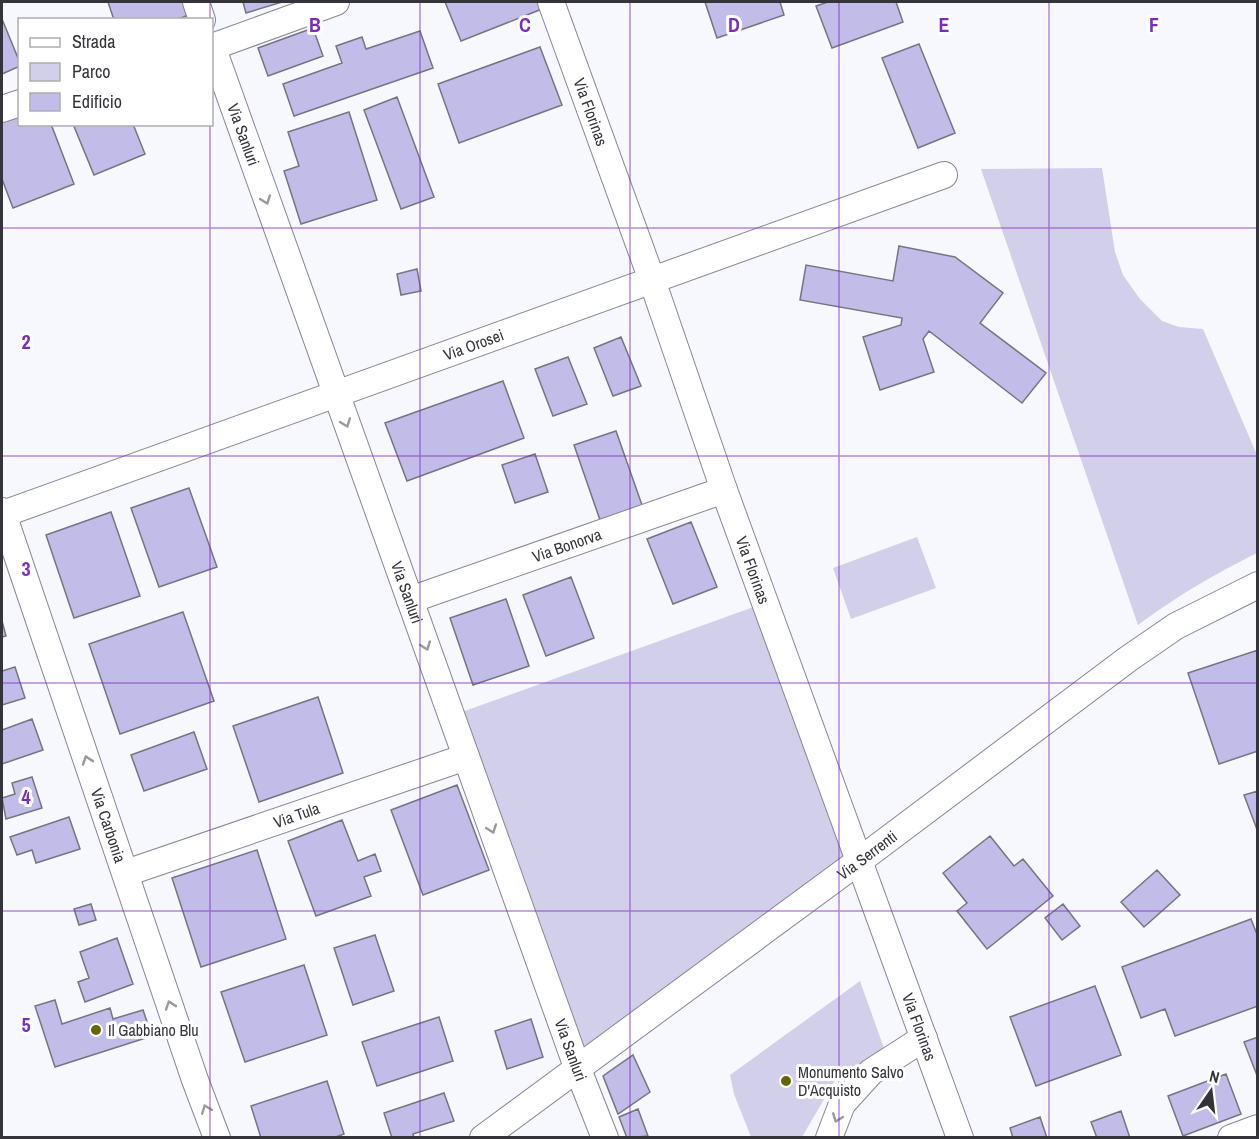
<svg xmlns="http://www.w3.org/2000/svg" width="1259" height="1139" font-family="'Archivo Narrow',sans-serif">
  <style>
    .green { fill: #d1cfea }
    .building { fill: #c1bce8; stroke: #757483; stroke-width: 1.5 }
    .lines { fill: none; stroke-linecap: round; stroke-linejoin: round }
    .street-casing { stroke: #878695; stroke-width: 28 }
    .street { stroke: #fff; stroke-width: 26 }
    .oneway { stroke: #9a9a9d }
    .grid { fill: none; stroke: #7b2cbf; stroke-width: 1.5; stroke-opacity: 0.55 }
    .poi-dot { fill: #660; stroke: #fff; stroke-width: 2 }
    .labels { text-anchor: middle; stroke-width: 6; stroke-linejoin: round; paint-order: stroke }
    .street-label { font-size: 16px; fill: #35343b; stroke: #fff }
    .poi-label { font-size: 16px; fill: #35343b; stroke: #fff; text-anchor: start }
    .grid-label { font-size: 20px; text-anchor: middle; font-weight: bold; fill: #7b2cbf; stroke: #fff; stroke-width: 6; stroke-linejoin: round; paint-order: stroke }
  </style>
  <rect width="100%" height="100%" fill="#f7f7fe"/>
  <path class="green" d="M1102,168L1115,252L1123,275L1140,299L1162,321L1179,327L1203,329L1257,455V553C1213,575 1179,595 1138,625L981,169Z
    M917,537L936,588L851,619L833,568Z
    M765,603L859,861L577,1067L451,716Z
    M860,981L885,1051L837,1077L802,1137H751L734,1094L730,1075Z"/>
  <path class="building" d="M108,2H186L191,14L176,20H114Z
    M243,2H282L246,13Z
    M445,2H539L542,9L461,41Z
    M705,2H780L784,15L717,38Z
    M828,2H896L903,22L832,48L816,6Z
    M2,19L20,63V66L2,74Z
    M313,28L323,56L268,76L258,48Z
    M420,31L433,68L294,116L283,84L342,63L336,46L362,37L366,49Z
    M919,44L955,133L918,148L882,58Z
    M540,47L562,105L459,143L438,84Z
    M397,97L434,197L401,209L364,110Z
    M20,111V124H51L74,184L13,208L2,179V118Z
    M349,112L377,200L301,224L284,171L299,166L288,132Z
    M73,124H133L145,154L94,175Z
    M899,246L955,257L1003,293L980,323L1046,373L1022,403L929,331L923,339L934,372L880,390L863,337L901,325L902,318L800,300L806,265L893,281Z
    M417,269L421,291L401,295L397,274Z
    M621,337L641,386L613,396L594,348Z
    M568,357L587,404L553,416L535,369Z
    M503,381L524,438L407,481L385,423Z
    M616,431L642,505L600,520L574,445Z
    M535,454L548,492L515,503L502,465Z
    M189,488L217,567L159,587L131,508Z
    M111,512L140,596L74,618L46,535Z
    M691,522L717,587L673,604L647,539Z
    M571,577L594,638L546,656L523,595Z
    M506,599L529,666L473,685L450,618Z
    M183,612L214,701L120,734L89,644Z
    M2,621L6,636L2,637Z
    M1258,650V751L1219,764L1188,673Z
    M15,667L25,698L2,705V671Z
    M318,697L343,773L259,802L233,726Z
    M32,719L43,750L2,764V730Z
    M194,732L207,769L144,791L131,755Z
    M32,777L42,808L6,819L2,798L15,794L12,783Z
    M457,785L489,870L423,895L391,810Z
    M1258,791V832L1244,795Z
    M69,817L80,849L36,863L32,850L17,855L10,837Z
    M342,820L358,861L375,854L381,871L364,877L371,896L316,916L288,841Z
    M990,836L1014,866L1023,859L1053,896L987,949L957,911L967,903L943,873Z
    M257,850L286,939L201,967L172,878Z
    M1157,870L1180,895L1144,927L1121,902Z
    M91,904L96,920L79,925L74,909Z
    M1063,904L1080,926L1062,940L1045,918Z
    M1251,919L1258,937V1006L1175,1036L1165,1009L1141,1018L1122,967Z
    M375,935L394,991L353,1005L334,948Z
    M117,938L133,984L85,1002L78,982L89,978L80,952Z
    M304,965L327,1035L245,1062L221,992Z
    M1095,986L1121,1055L1036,1086L1010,1017Z
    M55,1000L62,1024L110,1008L113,1019L143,1010L152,1036L55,1067L35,1006Z
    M439,1017L453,1061L377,1086L362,1042Z
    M531,1019L543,1057L507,1069L495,1031Z
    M1258,1037V1078L1244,1042Z
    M633,1055L650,1092L618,1114L603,1076Z
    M1226,1074L1241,1114L1183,1136L1168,1096Z
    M327,1081L344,1134L333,1138H261L251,1106Z
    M444,1093L454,1121L413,1134L414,1138H392L384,1113Z
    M638,1109L648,1136L627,1138L619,1117Z
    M1121,1111L1130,1138H1097L1091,1122Z
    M1040,1117L1047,1138H1013L1010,1128Z"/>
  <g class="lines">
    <g class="street-casing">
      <g id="street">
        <path d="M196,2L202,20"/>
        <path id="s1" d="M551,2L652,280L724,490L960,1138"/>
        <path id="s2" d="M212,46L577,1067L605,1138"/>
        <path d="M212,47L336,2"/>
        <path d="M2,109L20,103"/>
        <path id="s3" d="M2,511L195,1080L217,1138"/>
        <path id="s4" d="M3,514L944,175"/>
        <path id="s5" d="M410,600L724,490"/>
        <path id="s6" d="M126,873L466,757"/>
        <path id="s7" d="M483,1138L859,861L1128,659L1176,626L1258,585"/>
        <path d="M829,1138L842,1104L871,1072L924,1038"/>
        <path d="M1231,1138L1258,1128"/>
      </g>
    </g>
    <use href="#street" class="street"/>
  </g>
  <defs><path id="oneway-chevron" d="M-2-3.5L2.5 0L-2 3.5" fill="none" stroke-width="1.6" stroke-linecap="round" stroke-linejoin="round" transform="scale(1.5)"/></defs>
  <g class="oneway">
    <use href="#oneway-chevron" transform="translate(266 200) rotate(70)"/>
    <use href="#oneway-chevron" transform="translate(346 423) rotate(70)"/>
    <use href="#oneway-chevron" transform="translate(426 646) rotate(70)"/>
    <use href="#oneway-chevron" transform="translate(87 760) rotate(-109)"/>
    <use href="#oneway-chevron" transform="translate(492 829) rotate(70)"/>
    <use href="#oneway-chevron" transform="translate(170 1005) rotate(-109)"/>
    <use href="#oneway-chevron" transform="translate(206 1109) rotate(-111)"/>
    <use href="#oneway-chevron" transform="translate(837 1118) rotate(111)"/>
  </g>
  <path class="grid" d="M210,2V20M420,2V1138M630,2V1138M839,2V1138M1049,2V1138M210,124V1138M2,228H1258M2,456H1258M2,683H1258M2,911H1258"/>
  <g class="poi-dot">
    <circle cx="96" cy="1030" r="6"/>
    <circle cx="786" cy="1081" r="6"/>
  </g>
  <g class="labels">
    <g class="street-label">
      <text dy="6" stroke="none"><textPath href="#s1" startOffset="117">Via Florinas</textPath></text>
      <text dy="6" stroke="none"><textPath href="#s2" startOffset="94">Via Sanluri</textPath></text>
      <text dy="6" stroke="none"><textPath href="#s4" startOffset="500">Via Orosei</textPath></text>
      <text dy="6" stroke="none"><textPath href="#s5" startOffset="166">Via Bonorva</textPath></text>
      <text dy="6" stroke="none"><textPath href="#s1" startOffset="603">Via Florinas</textPath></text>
      <text dy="6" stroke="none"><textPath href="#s2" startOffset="580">Via Sanluri</textPath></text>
      <text dy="6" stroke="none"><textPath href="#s6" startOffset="180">Via Tula</textPath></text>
      <text dy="6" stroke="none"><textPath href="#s3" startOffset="332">Via Carbonia</textPath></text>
      <text dy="6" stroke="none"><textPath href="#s7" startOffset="477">Via Serrenti</textPath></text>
      <text dy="6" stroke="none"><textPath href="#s1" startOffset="1089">Via Florinas</textPath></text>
      <text dy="6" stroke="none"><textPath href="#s2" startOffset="1066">Via Sanluri</textPath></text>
    </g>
    <g class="poi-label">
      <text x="108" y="1036">Il Gabbiano Blu</text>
      <text x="798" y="1078">Monumento Salvo<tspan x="798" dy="18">D'Acquisto</tspan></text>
    </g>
  </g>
  <g class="grid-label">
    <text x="315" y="32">B</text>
    <text x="525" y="32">C</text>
    <text x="734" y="32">D</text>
    <text x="944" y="32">E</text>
    <text x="1154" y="32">F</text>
    <text x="26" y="349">2</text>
    <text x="26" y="576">3</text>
    <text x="26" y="804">4</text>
    <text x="26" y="1032">5</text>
  </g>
  <rect width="1259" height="1139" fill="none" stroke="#35343b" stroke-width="6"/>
  <rect x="18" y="18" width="195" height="108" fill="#ffffff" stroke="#aeaeb1" stroke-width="1.5"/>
  <rect x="30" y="38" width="30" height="9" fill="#ffffff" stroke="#aeaeb1" stroke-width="1.5"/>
  <text x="72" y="48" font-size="18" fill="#35343b">Strada</text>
  <rect x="30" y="63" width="30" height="18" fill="#d1cfea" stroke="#aeaeb1" stroke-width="1.5"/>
  <text x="72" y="78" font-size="18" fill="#35343b">Parco</text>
  <rect x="30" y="93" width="30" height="18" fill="#c1bce8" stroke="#aeaeb1" stroke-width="1.5"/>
  <text x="72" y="108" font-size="18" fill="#35343b">Edificio</text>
  <g transform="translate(1211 1091) rotate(14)" stroke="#ffffff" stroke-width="4.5" paint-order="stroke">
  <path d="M0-4.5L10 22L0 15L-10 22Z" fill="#35343b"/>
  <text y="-9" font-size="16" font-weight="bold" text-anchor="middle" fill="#35343b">N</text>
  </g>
</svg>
